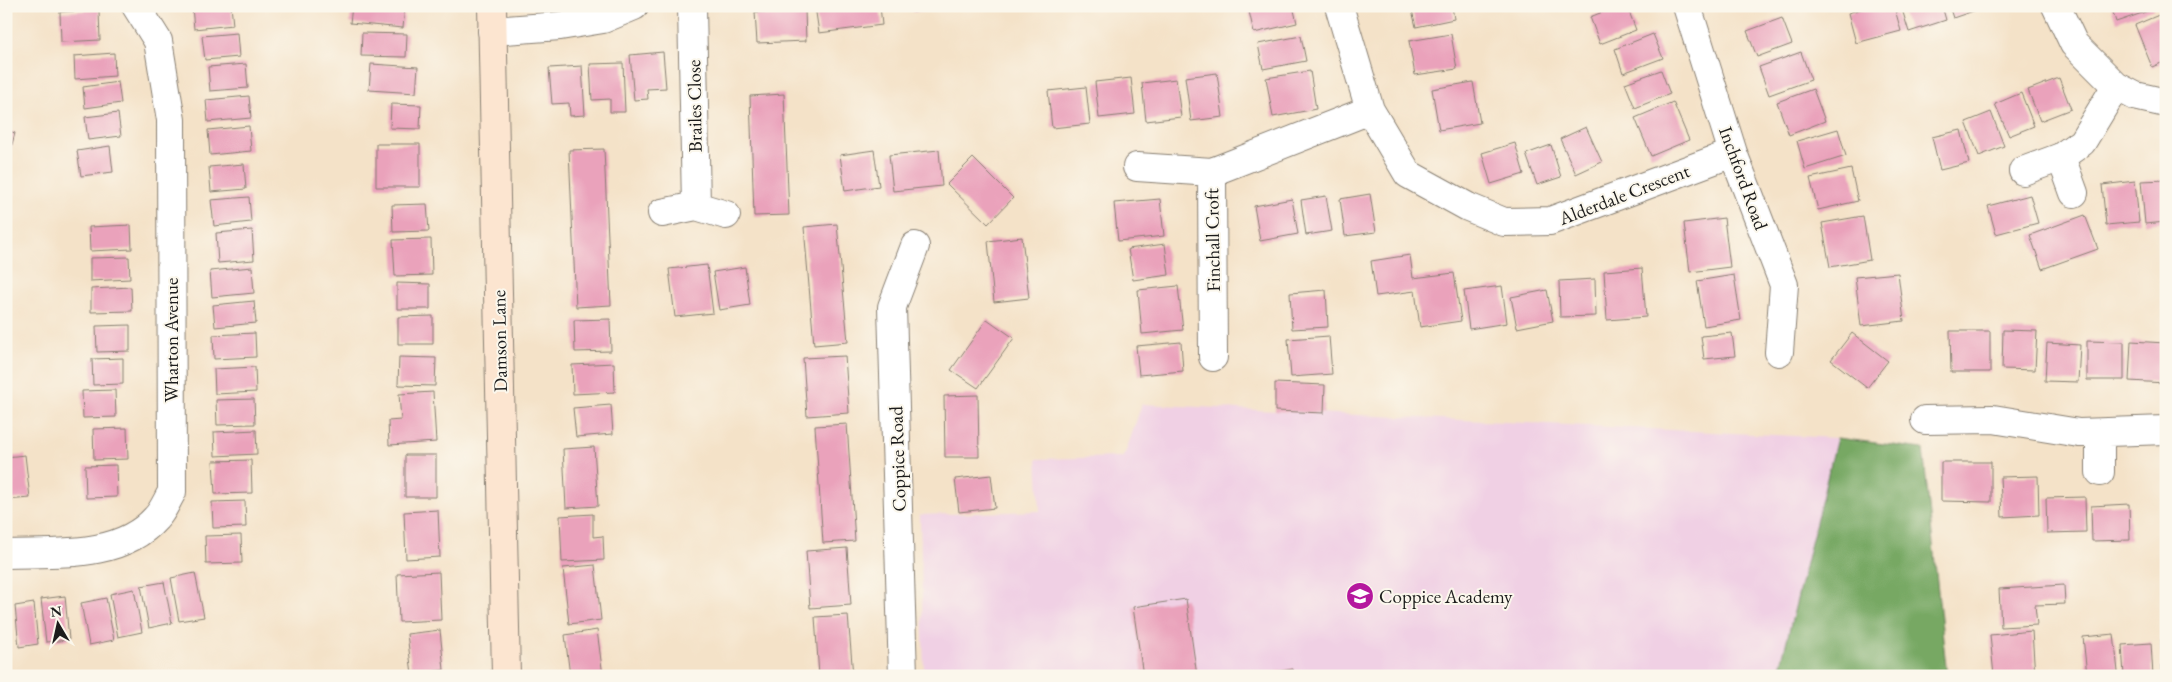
<svg xmlns="http://www.w3.org/2000/svg" width="2172" height="682" font-family="'EB Garamond',serif">
  <style>
    .built { fill: #f0d0e4 }
    .forest { fill: #77a863; stroke: #4a6240 }
    .building { fill: #eaa2bb }
    .lines { fill: none; stroke-linecap: round; stroke-linejoin: round }
    .street-casing { stroke: #887f72; stroke-width: 30 }
    .secondary-casing { stroke: #887f72; stroke-width: 30 }
    .street { stroke: #fff; stroke-width: 28 }
    .secondary { stroke: #fce5d0; stroke-width: 28 }
    .labels { text-anchor: middle; stroke-width: 4; stroke-linejoin: round; paint-order: stroke }
    .street-label { font-size: 19px; fill: #1c1c1c; stroke: #fbf7ec }
    .poi-label { font-size: 19px; fill: #1c1c1c; stroke: #fbf7ec; text-anchor: start }
  </style>
  <rect width="100%" height="100%" fill="#fbf7ec"/>
  <filter id="ink" filterUnits="userSpaceOnUse"><feTurbulence type="fractalNoise" baseFrequency=".02" numOctaves="2"/><feDisplacementMap in="SourceGraphic" scale="10" xChannelSelector="R" yChannelSelector="G"/><feConvolveMatrix kernelMatrix="1 2 1 2 8 2 1 2 1" color-interpolation-filters="sRGB"/></filter>
  <filter id="wash" filterUnits="userSpaceOnUse"><feTurbulence type="fractalNoise" baseFrequency=".0096" numOctaves="4" result="noise"/><feDisplacementMap in="SourceGraphic" scale="20" xChannelSelector="R" yChannelSelector="G"/><feGaussianBlur stdDeviation="1.12" result="paint"/><feColorMatrix in="noise" values="0 0 0 0 0 0 0 0 0 0 0 0 0 0 0 0 0 1.4 0 .05"/><feComposite in="paint" operator="in"/></filter>
  <g filter="url(#wash)">
    <rect width="100%" height="100%" fill="#f4e2c8"/>
    <path class="built" d="M1142,404L1275,411L1837,438L1778,676H924L920,515L1040,511L1037,459L1124,457Z"/>
    <path class="forest" d="M1837,438L1923,449L1947,676H1778Z"/>
    <g id="blocks">
      <path class="building" d="M231,6L233,25L194,29L192,7Z
        M352,6H405L403,28L350,23Z
        M815,6H880L882,25L819,33Z
        M912,6H950V7L913,12Z
        M1293,6L1297,23L1254,33L1248,7Z
        M1411,6H1452L1454,19L1416,27Z
        M1618,6H1627L1636,30L1600,44L1590,17Z
        M1871,6H1894L1901,31L1856,43L1848,13Z
        M1901,6H1942L1946,20L1909,32Z
        M1949,6H1981L1982,8L1953,18Z
        M2111,6H2153L2154,9L2116,22Z
        M99,10L100,40L61,42L60,12Z
        M805,10L806,41L757,43L755,12Z
        M2166,12V61L2152,67L2135,25Z
        M1782,18L1792,44L1757,57L1747,31Z
        M237,33L239,57L205,60L202,36Z
        M362,33L407,34L406,57L361,56Z
        M1451,34L1457,69L1415,75L1409,41Z
        M1653,34L1663,58L1623,73L1615,49Z
        M1301,36L1306,61L1263,69L1258,44Z
        M663,52L666,88L647,89L648,99L634,100L630,55Z
        M1801,52L1811,80L1769,95L1759,67Z
        M114,53L115,76L75,79L74,56Z
        M623,63L625,112H610V99L592,100L590,64Z
        M246,64L248,88L210,91L208,67Z
        M371,64L418,67L416,93L369,90Z
        M582,66L585,115L570,116L569,103L552,104L549,68Z
        M1661,70L1670,94L1635,108L1625,83Z
        M1310,71L1316,109L1273,117L1266,78Z
        M1217,73L1223,117L1191,121L1185,77Z
        M1131,78L1135,114L1099,118L1095,82Z
        M2059,78L2071,109L2040,121L2028,90Z
        M1176,79L1181,117L1146,121L1142,83Z
        M118,82L121,103L85,108L83,87Z
        M1473,82L1480,123L1439,130L1432,89Z
        M1086,87L1090,124L1052,128L1048,91Z
        M1813,89L1825,121L1789,135L1777,102Z
        M2021,93L2034,126L2009,136L1995,104Z
        M784,94L789,215L754,216L750,96Z
        M249,96L251,118L208,122L206,100Z
        M1673,102L1689,140L1651,156L1635,118Z
        M391,104L421,105L420,129L390,128Z
        M1991,112L2004,146L1979,156L1966,122Z
        M118,113L121,136L88,140L85,117Z
        M249,126L251,151L210,155L208,130Z
        M1586,127L1602,162L1576,174L1560,139Z
        M1838,129L1846,156L1805,169L1797,141Z
        M6,130L15,133L7,163H6Z
        M1961,130L1969,163L1940,170L1932,137Z
        M1515,143L1524,174L1491,184L1482,153Z
        M376,144H420V187H376Z
        M1551,145L1561,177L1537,185L1526,154Z
        M110,146L113,172L81,176L77,151Z
        M604,149L611,305L576,307L569,150Z
        M874,150L879,186L845,191L840,155Z
        M939,150L942,186L893,191L889,155Z
        M973,158L1013,198L988,224L947,184Z
        M244,164L246,189L211,192L209,167Z
        M1851,169L1858,201L1818,210L1810,178Z
        M2166,180V222L2145,224L2141,181Z
        M2135,181L2139,222L2106,225L2102,185Z
        M1370,194L1376,232L1345,236L1340,199Z
        M2030,195L2038,223L1996,234L1988,206Z
        M1326,196L1332,231L1306,235L1301,200Z
        M249,197L251,222L214,226L211,200Z
        M1160,199L1164,236L1118,241L1114,203Z
        M1292,199L1298,234L1260,241L1254,206Z
        M427,204L429,231L393,232L392,205Z
        M2085,215L2098,249L2042,269L2030,235Z
        M1863,216L1870,260L1830,267L1822,223Z
        M1724,218L1730,267L1690,272L1684,223Z
        M837,224L848,342L814,345L804,227Z
        M131,225L132,249L90,251L89,227Z
        M252,230L254,260L218,263L216,233Z
        M1022,237L1029,298L994,302L988,241Z
        M431,239L432,275L395,276L393,240Z
        M1165,244L1169,275L1133,280L1128,249Z
        M1410,255L1413,278L1454,273L1461,321L1420,327L1415,291L1376,296L1371,261Z
        M129,257L130,279L90,281V258Z
        M707,265L713,313L675,317L669,269Z
        M252,267L254,293L212,297L210,271Z
        M745,267L750,305L719,310L713,272Z
        M1642,268L1646,317L1607,320L1604,271Z
        M1898,273L1904,321L1861,326L1855,277Z
        M1734,275L1741,320L1704,326L1697,281Z
        M1595,279L1596,316L1560,317L1559,281Z
        M397,283L430,284V309H397Z
        M1178,286L1183,330L1142,334L1138,290Z
        M1502,286L1507,323L1469,329L1464,291Z
        M131,287L132,311L91,312V289Z
        M1326,290L1328,327L1292,329L1290,293Z
        M1547,290L1553,321L1517,328L1511,297Z
        M254,301L256,323L215,327L213,305Z
        M433,316V344H398V317Z
        M610,319L611,351L575,352L574,320Z
        M987,319L1014,338L978,388L951,370Z
        M130,325V351L97,352L96,326Z
        M2003,330L2037,331L2035,370L2002,369Z
        M1950,331H1990V372H1951Z
        M255,333L256,357L214,359L213,335Z
        M1732,333L1735,356L1704,359L1701,336Z
        M1852,333L1888,361L1867,388L1831,360Z
        M1329,336L1332,374L1291,377L1288,339Z
        M2087,341L2124,342V380H2087Z
        M2131,341L2166,343V383L2129,381Z
        M1181,342L1183,371L1139,375L1136,346Z
        M2047,343L2080,345L2078,382L2045,381Z
        M845,356L849,413L807,416L803,358Z
        M399,357L436,358L435,386L398,385Z
        M123,358V384L93,385L92,359Z
        M614,363L615,392L573,394L572,365Z
        M255,367L256,392L215,394L214,369Z
        M1275,383L1325,385L1324,413L1275,411Z
        M115,390L116,417L83,418L82,391Z
        M433,392L436,442L389,445L388,421L401,420L399,394Z
        M978,395L979,457H945L944,396Z
        M254,399L255,424L217,425L216,400Z
        M611,405L613,434L576,437L573,408Z
        M847,424L855,541L823,543L815,426Z
        M127,428L128,459L94,460L93,429Z
        M256,430L257,454L215,456L214,432Z
        M594,447L598,506L566,508L563,449Z
        M25,455L30,498L7,500L6,457Z
        M405,455H436V497H405Z
        M251,460L252,493L215,494L213,461Z
        M1941,462H1991V502L1941,501Z
        M116,465L117,497L86,498L85,466Z
        M991,475L995,508L959,512L955,479Z
        M2038,476L2039,515L2002,517L2000,477Z
        M2085,497L2086,532L2047,533L2046,498Z
        M245,501L246,527L213,528L212,502Z
        M2129,504L2130,540L2092,541L2091,506Z
        M438,510L440,557L406,559L404,512Z
        M593,514V537L603,536L604,560L562,562L560,516Z
        M241,535L242,563L206,564L205,536Z
        M847,548L851,605L810,608L806,551Z
        M595,565L601,620L569,624L563,568Z
        M439,572L441,620L399,622L397,574Z
        M195,573L204,617L179,621L171,578Z
        M164,582L172,623L149,628L141,586Z
        M2064,585L2065,604L2035,605L2037,625L2001,627L1999,589Z
        M134,589L142,632L118,637L110,594Z
        M65,596L69,640L46,642L41,599Z
        M106,598L114,640L89,645L81,603Z
        M1186,599L1197,676H1143L1133,607Z
        M34,603L38,644L19,647L15,606Z
        M848,615L853,676H819L815,617Z
        M440,630L444,670L412,674L407,634Z
        M597,630L603,676H570L565,635Z
        M2032,631L2035,676H1994L1990,635Z
        M2114,634L2118,672L2087,675L2083,637Z
        M2161,639H2166V676H2162Z
        M2151,643L2153,676H2124L2122,645Z
        M1293,669L1294,676H1257V675Z"/>
    </g>
  </g>
  <g filter="url(#ink)">
    <use href="#blocks" fill-opacity="0" stroke="#887f72" stroke-width="1"/>
    <g class="lines">
      <g class="street-casing">
        <path id="street" d="M692,6L696,206
          M1339,6L1370,110L1408,174L1468,207L1504,222L1550,221L1733,153
          M1687,6L1733,153L1784,285L1779,352
          M2056,6L2074,44L2116,86L2135,96L2166,103
          M492,31L560,26L603,19L634,6
          M2061,157L2074,193
          M1137,167L1212,172
          M2023,171L2061,157L2082,142L2116,86
          M662,213L696,206L726,215
          M1213,357L1212,172L1370,110
          M1925,420L1993,419L2079,433L2166,430
          M2100,472V434
          M6,554C55,552 120,559 156,518C163,511 167,500 172,492L171,120L158,41L136,6
          M903,676L892,307L915,246"/>
      </g>
      <g class="secondary-casing">
        <path id="secondary" d="M492,6L506,676"/>
      </g>
      <use href="#street" class="street"/>
      <use href="#secondary" class="secondary"/>
    </g>
  </g>
  <defs>
    <g id="school-disc" transform="scale(1.4375)"><circle r="9.5" fill="#b5179e" stroke="#fbf7ec"/><path d="M0-5L7-2L0 1L-7-2ZM-4 1L0 2.5L4 1V4Q0 6-4 4Z" fill="#fff"/></g>
  </defs>
  <g fill-rule="evenodd">
    <use href="#school-disc" x="1360" y="596"/>
  </g>
  <g class="labels">
    <g class="street-label">
      <text transform="translate(694 106) rotate(-91)" y="7">Brailes Close</text>
      <text transform="translate(1744 178) rotate(70)" y="7">Inchford Road</text>
      <text transform="translate(1624 194) rotate(-21)" y="7">Alderdale Crescent</text>
      <text transform="translate(1212 240) rotate(-91)" y="7">Finchall Croft</text>
      <text transform="translate(171 340) rotate(-90)" y="7">Wharton Avenue</text>
      <text transform="translate(499 341) rotate(-91)" y="7">Damson Lane</text>
      <text transform="translate(897 459) rotate(-92)" y="7">Coppice Road</text>
    </g>
    <g class="poi-label">
      <text x="1379" y="603">Coppice Academy</text>
    </g>
  </g>
  <rect width="2172" height="682" fill="none" stroke="#fbf7ec" stroke-width="25"/>
  <g transform="translate(58 624) rotate(351)" stroke="#fbf7ec" stroke-width="4" paint-order="stroke">
  <path d="M0-4L9 19L0 12L-9 19Z" fill="#1c1c1c"/>
  <text y="-8" font-size="14" font-weight="bold" text-anchor="middle" fill="#1c1c1c">N</text>
  </g>
</svg>
